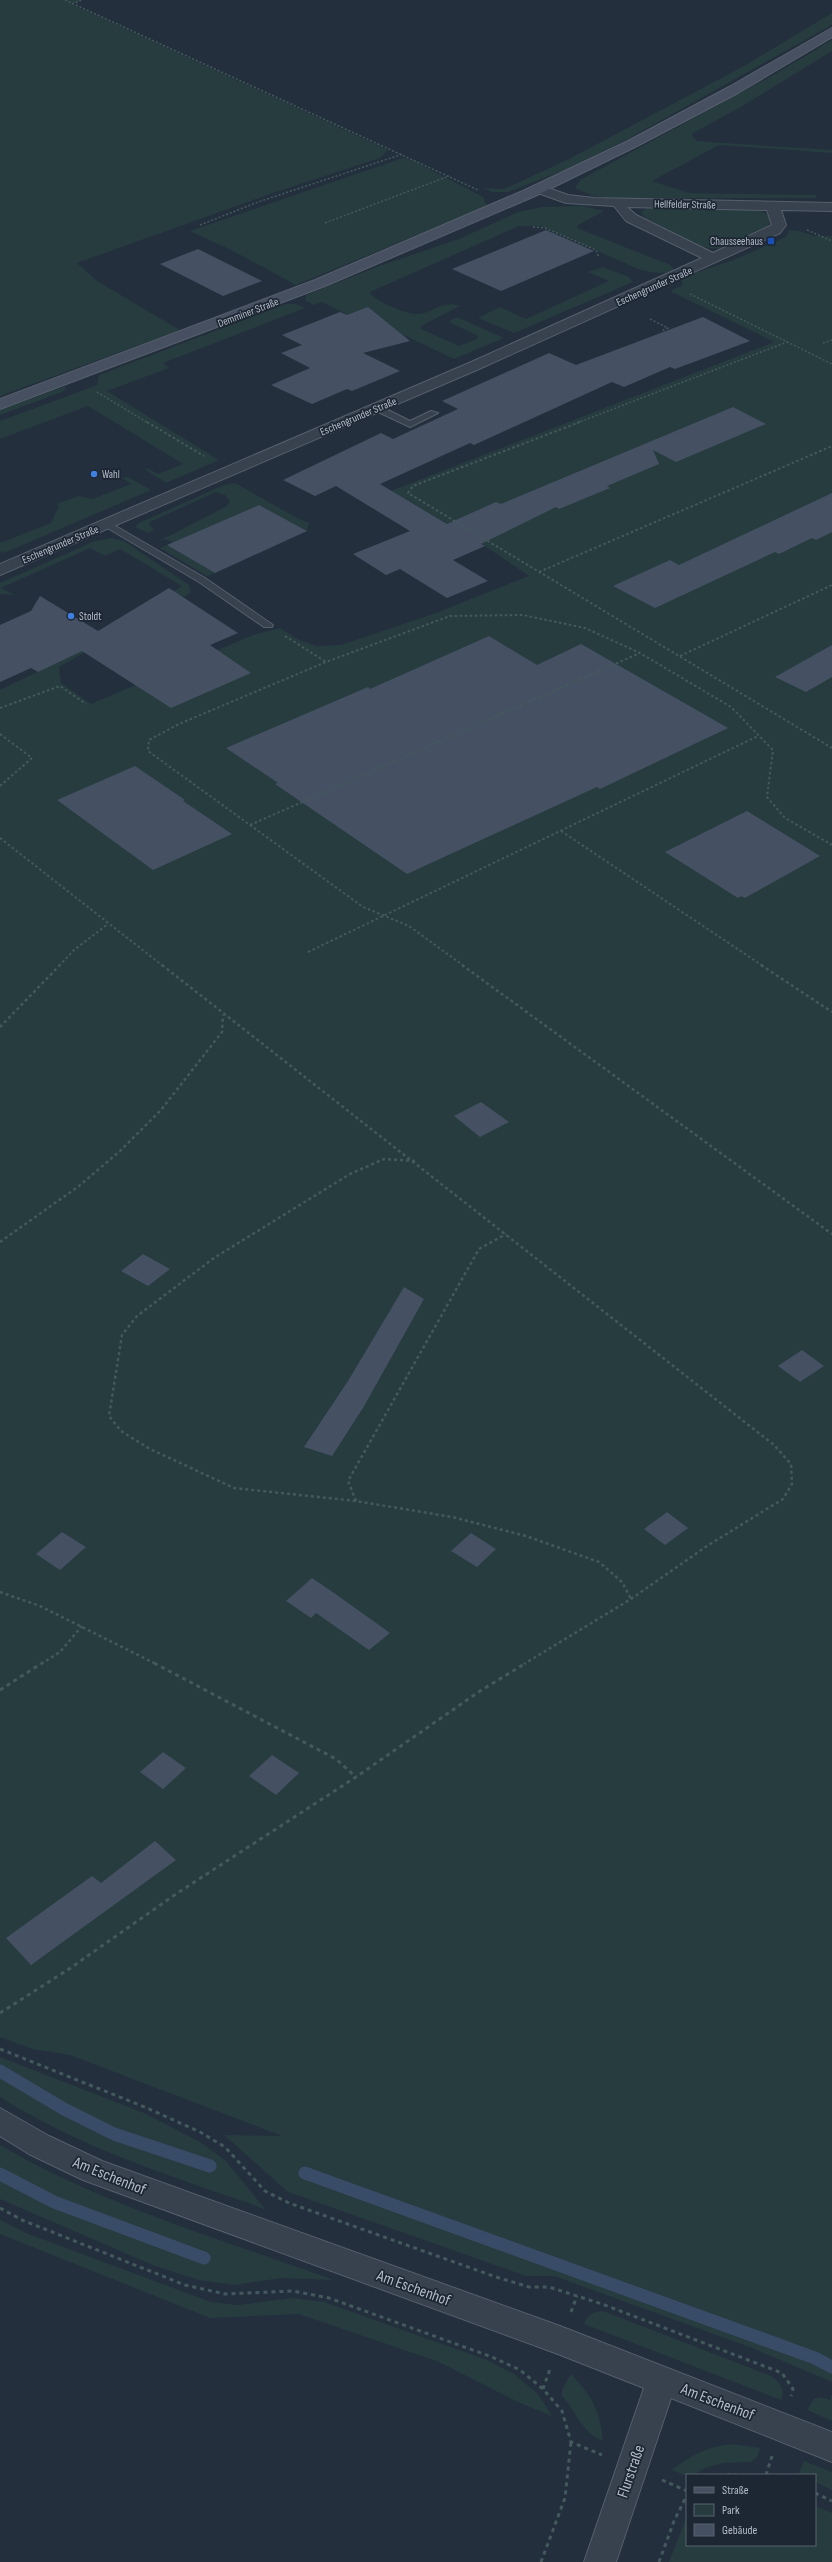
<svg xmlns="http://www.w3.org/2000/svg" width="832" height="2562" font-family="'Sofia Sans Condensed',sans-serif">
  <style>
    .green { fill: #263c3f }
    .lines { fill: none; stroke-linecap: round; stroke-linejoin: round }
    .stream { stroke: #394c67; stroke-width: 13 }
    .building { fill: #455162 }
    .lane-casing { stroke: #565f6c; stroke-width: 2 }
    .street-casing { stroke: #565f6c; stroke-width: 2 }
    .secondary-casing { stroke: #565f6c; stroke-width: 2 }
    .path-far3 { stroke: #44595c; stroke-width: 1.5; stroke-dasharray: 2 2; stroke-linecap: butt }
    .path-far2 { stroke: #44595c; stroke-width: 2; stroke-dasharray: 2.5 2.5; stroke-linecap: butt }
    .path-far1 { stroke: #44595c; stroke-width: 2.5; stroke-dasharray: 3 3; stroke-linecap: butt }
    .path { stroke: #44595c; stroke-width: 3; stroke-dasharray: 4 4; stroke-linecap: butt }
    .lane { fill: #38414e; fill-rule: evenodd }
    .street { fill: #38414e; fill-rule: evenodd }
    .secondary { fill: #465061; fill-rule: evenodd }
    .transit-dot { fill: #1a4fb4; stroke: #1d2633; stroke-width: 1.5 }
    .shop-dot { fill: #3f7fe0; stroke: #1d2633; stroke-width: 1.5 }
    .labels { text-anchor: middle; stroke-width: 3.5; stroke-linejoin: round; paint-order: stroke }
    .far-street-label { font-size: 11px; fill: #b4bcc9; stroke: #1d2633 }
    .far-poi-label { font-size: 11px; fill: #b4bcc9; stroke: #1d2633; text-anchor: start }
    .near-street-label { font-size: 16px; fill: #b4bcc9; stroke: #1d2633 }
  </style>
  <rect width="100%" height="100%" fill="#242f3e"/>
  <path class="green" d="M0,0H82L72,4L388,150L380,158L273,193L77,263L97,281L180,330L0,396Z
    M832,13V24L823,30L624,141L565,170L508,192H492L483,188L504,189L569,159L746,65Z
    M832,40V51L741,107L693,133L692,136L697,141L709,142L832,150V153L719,145L652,181L689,193L817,195L815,198H619L593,196L575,188L580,180L777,73Z
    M403,158L412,160L483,197L487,206L296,285L233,251L190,231Z
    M582,206L604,211L578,225L577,228L670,265L674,269C666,276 648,272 638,269L541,226H519L370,292C370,299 408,315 416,314C433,314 442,299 460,306L421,326V329L459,346L477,339L478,336L449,322L454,318H459L504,338L454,359L393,330L384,333L322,302L314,305L306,301V295L382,265L459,239L518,212L542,207Z
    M649,207L756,209L767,214L771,221L765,229L720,249L702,247L644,217L641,212Z
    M789,230L799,231L815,236H832V2382L752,2348L554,2276H526L288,2192L224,2135L282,2136L70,2055L32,2049L0,2037V690L60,661L182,586L120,549L105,556L90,548L1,588L14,595L0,594V583L95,541L112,538L124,541L189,585L191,592L184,597L179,594L106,637L108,639L59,667L61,683L91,704L253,635L280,628L299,640L317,646L341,645L436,613L529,576L485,546L405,499L383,494L774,342L670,291L683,285L681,280L698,272L734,260L786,237Z
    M603,267L629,277L633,282L514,333L478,318L500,307L526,319L609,281L588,272Z
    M286,304H296L305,308L163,363L169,368L107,391L219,460L166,483L146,470L147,468L158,474L183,464L88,406L0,439V421L97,385L99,375Z
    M66,386L64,391L0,415V410Z
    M128,477L151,490L4,553L0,551V543L51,523L59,506L57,504L78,496L93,499L131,484L122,478Z
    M235,483L297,518L309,523L307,531L259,505L172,543L166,539L161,540L227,506L230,501L225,495L216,492L150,522L149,524L154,530L148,533L135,527L139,523L224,485Z
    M167,545L215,573L207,576L160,548Z
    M0,2057L144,2113L200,2142L226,2161L265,2209C174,2177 82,2149 0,2097Z
    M0,2145C102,2205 223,2240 334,2280L282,2278L234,2285L199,2280L155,2266L0,2199Z
    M0,2220L26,2233L211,2302L238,2305L293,2298L324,2302L487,2360L514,2374L538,2394L552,2416L518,2402L439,2362L299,2314L210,2318L0,2234Z
    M603,2311L771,2376C780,2383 786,2388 781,2400L584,2324C588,2314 592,2312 603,2311Z
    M571,2374C592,2396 600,2410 603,2441C580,2432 578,2413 562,2396V2390Z
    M832,2395V2421L807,2410L814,2399L821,2397L830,2400Z
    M731,2444L760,2448L757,2457L751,2462L723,2463L705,2468L694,2475H684L672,2470C691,2455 707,2447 731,2444Z
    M804,2461L832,2472V2490L815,2482V2475H798Z
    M815,2506L832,2513V2562H669L687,2516V2545H815Z"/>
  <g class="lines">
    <path class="stream" d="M0,2071L64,2109L114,2134L210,2166
      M305,2173L815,2358L832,2367
      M0,2174L54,2202L204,2258"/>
  </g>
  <path class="building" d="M546,230L594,251L501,291L452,269Z
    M198,249L262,281L223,296L160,264Z
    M368,307L410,341L363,353L400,371L352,391L347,389L312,404L271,385L310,368L281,353L302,345L282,335L340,312L347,315Z
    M703,317L750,341L675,369L670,367L624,387L612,382L474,445L470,443L380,484L447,524L496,502L501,504L733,407L766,424L676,462L653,450L659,464L607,486L610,488L559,509L556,507L481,544L485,546L453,560L488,581L447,598L400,569L386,575L353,554L410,531L336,486L315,496L283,480L381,433L393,439L458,409L442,401L549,353L576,365Z
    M832,493V532L816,540L812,538L779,554L775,552L655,608L613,586L670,560L679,565Z
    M259,505L307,531L215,573L167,545Z
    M169,588L238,633L210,645L251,673L171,708L82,651L38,672L31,668L0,682V625L31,611L40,596L98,631Z
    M489,636L537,665L581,644L728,728L600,789L597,787L407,874L275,784L278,783L226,748L368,687L370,689Z
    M832,645V677L806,692L775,677Z
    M135,766L185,800L183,801L232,834L153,870L57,800Z
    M747,811L820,856L745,898L741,896L738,898L665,852Z
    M481,1102L509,1122L480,1137L454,1116Z
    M143,1254L170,1269L148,1286L121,1271Z
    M404,1287L424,1299L363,1408L332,1456L304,1447L348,1381Z
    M802,1350L824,1366L800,1382L778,1366Z
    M667,1512L688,1528L665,1545L644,1529Z
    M62,1532L86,1547L60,1570L36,1554Z
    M471,1533L496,1549L477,1567L451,1551Z
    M312,1578L337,1595L390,1633L369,1650L316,1613L311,1618L286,1601Z
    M163,1752L186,1768L163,1789L140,1772Z
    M272,1755L299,1773L276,1795L249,1776Z
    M155,1841L176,1860L31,1965L6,1938L92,1876L101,1883Z"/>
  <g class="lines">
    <g class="lane-casing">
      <path id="lane" d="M374,406H380L410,421L431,411L438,413L410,427L374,410Z
        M107,521L205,578L273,625L272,627H264L199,582L104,526L102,524Z"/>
    </g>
    <g class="street-casing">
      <path id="street" d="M540,185L568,195L594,198L832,203V211L781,210L786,225L780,233L479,369L0,575V564L469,363L702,258L626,221L614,206L566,203L535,192L533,189ZM627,207L767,210L772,225L713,253L636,215Z
        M0,2108L49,2136L102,2161L560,2326L832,2432V2462L671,2398L616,2562H584L644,2388L558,2354L83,2180L29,2154L0,2136Z"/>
    </g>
    <g class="secondary-casing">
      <path id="secondary" d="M832,28V37L738,93L637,146L535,196L325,286L0,409V399L315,280L525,190L628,141L729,87Z"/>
    </g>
    <path class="path-far3" d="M65,0L478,190
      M72,4L82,0
      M325,223L449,176
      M200,225L258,202L403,154
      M533,227L545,228L596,250L599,258
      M807,230L832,241
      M690,294L832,364
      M650,319L668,328L661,331
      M823,343L832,340
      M97,392L148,423
      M577,423L787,342"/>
    <path class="path-far2" d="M147,422L204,456
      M580,422L413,486L408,493L832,748
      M539,572L832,446
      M285,636L326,662
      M680,656L832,585
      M0,708L60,686L86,704
      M0,734L32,758L0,786
      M250,825L640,653
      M561,831L763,966
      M0,838L163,966
      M308,952L758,736
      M59,966L74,950L108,924
      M464,966L409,926L363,907L148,751L149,740L179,724L326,662L450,616L523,615L585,628L640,653L731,707L773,750L767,797L785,818L832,845"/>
    <path class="path-far1" d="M162,965L774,1445L791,1464L792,1484L783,1499L707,1546L631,1599L524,1664
      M462,965L832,1234
      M761,965L832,1012
      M0,1027L60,965
      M415,1161L384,1159L350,1174L214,1258L137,1316L122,1335L109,1416L121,1431L150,1449L234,1488L356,1501L452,1517L526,1536L599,1562L622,1582L631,1599
      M0,1242L79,1186L120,1151L161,1110L222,1032L223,1015
      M356,1501L348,1481L479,1249L506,1234
      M0,1592L40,1606L156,1664
      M41,1664L60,1652L82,1626"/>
    <path class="path" d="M154,1663L336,1759L356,1777
      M0,1690L42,1663
      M0,2013L69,1969L176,1894L356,1777L480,1691L526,1663
      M0,2049L147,2108L200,2132L225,2147L265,2191L289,2203L496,2277L529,2287H549L602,2304L782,2373L793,2389L791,2396
      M0,2208L22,2220L185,2285L225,2294L293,2291L329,2298L492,2357L520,2370L543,2389L562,2411L571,2442L602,2455
      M571,2312L577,2296
      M543,2389L550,2369
      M727,2475H737
      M766,2475L772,2456
      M662,2480L687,2491
      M815,2493L832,2501
      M541,2562L565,2498L571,2442
      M659,2562L674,2521L687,2495"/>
    <use href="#lane" class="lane"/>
    <use href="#street" class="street"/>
    <use href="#secondary" class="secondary"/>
  </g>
  <rect class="transit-dot" x="767" y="237" width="8" height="8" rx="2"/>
  <g class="shop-dot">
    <circle cx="94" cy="474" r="4"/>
    <circle cx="71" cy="616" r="4"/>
  </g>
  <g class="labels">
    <g class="far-street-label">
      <text transform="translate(685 204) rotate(1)" y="4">Hellfelder Straße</text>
      <text transform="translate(654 286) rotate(-24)" y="4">Eschengrunder Straße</text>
      <text transform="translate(248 312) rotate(-21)" y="4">Demminer Straße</text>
      <text transform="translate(358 416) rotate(-23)" y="4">Eschengrunder Straße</text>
      <text transform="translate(60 544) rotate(-23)" y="4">Eschengrunder Straße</text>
    </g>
    <g class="far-poi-label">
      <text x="763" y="245" text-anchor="end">Chausseehaus</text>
      <text x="102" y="478">Wahl</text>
      <text x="79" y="620">Stoldt</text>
    </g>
    <g class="near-street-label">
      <text transform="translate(110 2175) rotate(22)" y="6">Am Eschenhof</text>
      <text transform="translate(414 2287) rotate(20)" y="6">Am Eschenhof</text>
      <text transform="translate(718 2401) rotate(21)" y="6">Am Eschenhof</text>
      <text transform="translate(630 2471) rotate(-71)" y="6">Flurstraße</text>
    </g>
  </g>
  <rect x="686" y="2474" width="130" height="72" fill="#1d2633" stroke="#59626f"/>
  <rect x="694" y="2487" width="20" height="6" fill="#465061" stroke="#59626f"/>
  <text x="722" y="2494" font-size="12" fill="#b4bcc9">Straße</text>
  <rect x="694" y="2504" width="20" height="12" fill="#263c3f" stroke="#59626f"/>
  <text x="722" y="2514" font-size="12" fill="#b4bcc9">Park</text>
  <rect x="694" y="2524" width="20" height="12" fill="#455162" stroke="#59626f"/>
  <text x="722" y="2534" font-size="12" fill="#b4bcc9">Gebäude</text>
</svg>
